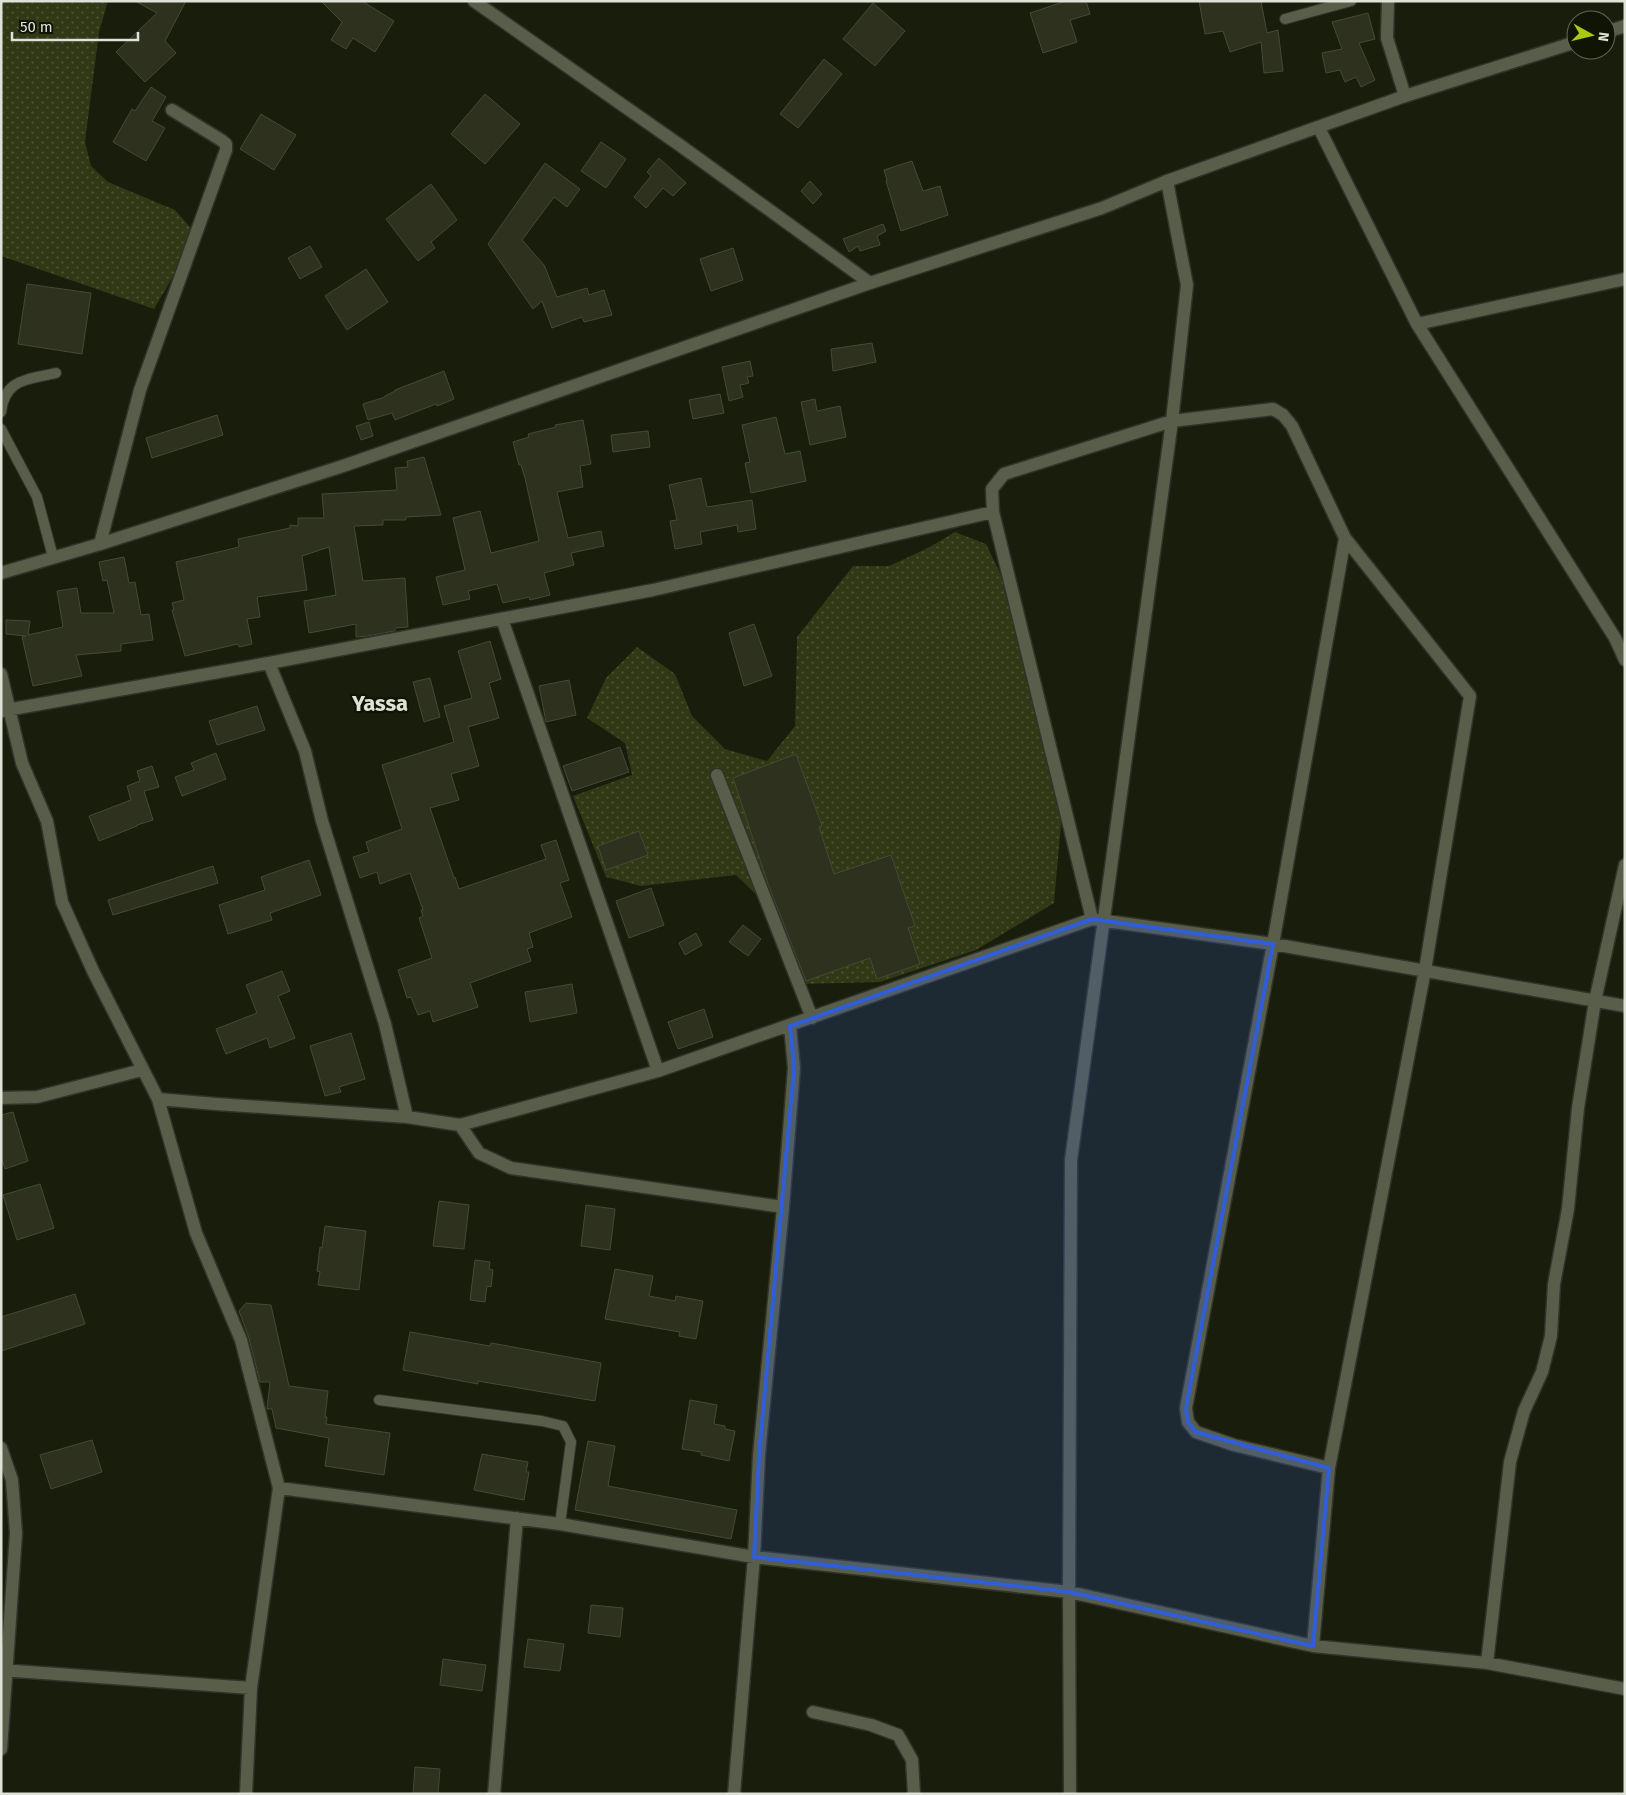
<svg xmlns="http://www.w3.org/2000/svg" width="1626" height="1795" font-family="'Fira Sans',sans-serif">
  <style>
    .grass { fill: url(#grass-dots) }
    .building { fill: #2d311e; stroke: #454a36 }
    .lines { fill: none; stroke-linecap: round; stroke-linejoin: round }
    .service-casing { stroke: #31332b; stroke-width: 12 }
    .minor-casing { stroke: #31332b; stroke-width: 15 }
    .secondary-casing { stroke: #31332b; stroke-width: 15 }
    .service { stroke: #595e4a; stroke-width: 10 }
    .minor { stroke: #595e4a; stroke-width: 12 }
    .secondary { stroke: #595e4a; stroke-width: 12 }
    .marked { fill: #305dd8; fill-opacity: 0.2; stroke: #305dd8; stroke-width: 4; stroke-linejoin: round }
    .labels { text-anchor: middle; stroke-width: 4.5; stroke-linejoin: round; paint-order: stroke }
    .district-label { font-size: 22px; font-weight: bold; fill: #dfe3d7; stroke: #101404 }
  </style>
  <defs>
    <pattern id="grass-dots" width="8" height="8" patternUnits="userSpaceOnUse" patternTransform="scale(1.25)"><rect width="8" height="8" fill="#303815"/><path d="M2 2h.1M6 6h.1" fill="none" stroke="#4e5536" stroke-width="1.8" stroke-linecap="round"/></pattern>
  </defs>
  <rect width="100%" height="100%" fill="#191d0b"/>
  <path class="grass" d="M1,1H108L99,32L85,142L91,166L108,182L175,210L191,228L175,273L154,309L1,256Z
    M955,532L986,544L1010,594L1025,674L1049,759L1062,813L1054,903L976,950L880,982L801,984L767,905L736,875L641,886L606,877L573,796L632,775L625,743L587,718L606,678L637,647L675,674L692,716L725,749L767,761L795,726L797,637L853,566H889L928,548Z"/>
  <path class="building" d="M135,1H186L165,41L176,53L145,82L116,52L157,13Z
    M321,1H362L394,21L375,52L353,38L346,49L331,40L342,22Z
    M1066,1H1086L1090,14L1070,20L1077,42L1043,53L1030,13Z
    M1199,1H1261L1267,33L1278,30L1283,71L1264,73L1261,42L1230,52L1223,31L1205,34Z
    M873,3L905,31L875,66L843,39Z
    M1368,13L1375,39L1359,43L1375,80L1361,87L1356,77L1345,82L1340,70L1326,73L1322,53L1342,49L1332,22Z
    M824,59L842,74L798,128L780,114Z
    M151,87L166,97L152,121L165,128L146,161L113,142L132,109L135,111Z
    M485,94L520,124L485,164L451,134Z
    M261,114L296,135L274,170L240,149Z
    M601,142L626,159L606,188L581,171Z
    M659,158L686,183L673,196L663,188L646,208L634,197L651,176L647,172Z
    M912,161L923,191L940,186L948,215L901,231L886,181L887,180L884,170Z
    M545,163L580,189L567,207L554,197L522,240L544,265L557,297L587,288L589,295L604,290L612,315L584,322L582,317L552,328L542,301L533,309L488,244Z
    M810,181L822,194L813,204L801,191Z
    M431,184L457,220L431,242L435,248L418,261L386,219Z
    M883,224L886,231L877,236L880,245L860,251L858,246L849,252L843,239Z
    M310,246L322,267L300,279L288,258Z
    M733,248L743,280L711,291L700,259Z
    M366,269L388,302L347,330L325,296Z
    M27,284L91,293L82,354L18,344Z
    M872,343L876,362L833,371L831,349Z
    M750,361L753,376L747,377L749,383L740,385L743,397L729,401L722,367Z
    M444,371L454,399L437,406L436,404L395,420L392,413L368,420L363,404L385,397V396L395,391V390Z
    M720,394L724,413L693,419L689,400Z
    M815,399L817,411L840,406L846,437L810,445L801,402Z
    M217,415L223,435L152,458L146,438Z
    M776,417L785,454L800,451L806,481L751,493L745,463L750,462L742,425Z
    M583,420L591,464L580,466L583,487L557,492L568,538L601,531L604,546L571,553L574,565L544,573L550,595L530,600L529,597L503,603L497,584L468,591L470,599L443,605L436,577L465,570L453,518L480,511L491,553L539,541L525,478L521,465H519L513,442L529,437L528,434L556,427L555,425Z
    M369,422L373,436L361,440L356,426Z
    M648,431L650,447L613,452L611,435Z
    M424,457L441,515L406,517V520H383V525L354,526L363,581L405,578L408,627L395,628V631L367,636L356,637V624L309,633L304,601L336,595L329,547L302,556L307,590L257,597L260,617L247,619L252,644L239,647L238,644L185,656L172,610H174L172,603L184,600L176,562L239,547L238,539L290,528V525L298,526V518H324L322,494L397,490L395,468L408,467L407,461Z
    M701,478L707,507L752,500L756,529L738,532L737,525L700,532L702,544L675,549L670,521L677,520L669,485Z
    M124,557L129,583L135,582L141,615L149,614L153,640L121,644V651L76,655L82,676L33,686L22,637L26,636L6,634V620L30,621L28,635L63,627L57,591L77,588L81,613H114L107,580L103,581L99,562Z
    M754,624L772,676L744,686L729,633Z
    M490,641L501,679L489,683L499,718L468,727L479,766L451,774L459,800L430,808L454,878L455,877L459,889L546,859L541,845L556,840L569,880L560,883L572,917L529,933L533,947L527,949L531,961L470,983L478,1007L433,1022L430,1011L418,1015L411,997L407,998L398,970L432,958L419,918L423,916L421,910H423L410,873L380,884L377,872L360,878L353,857L369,852L366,842L402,829L382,765L454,742L444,706L472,698L458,651Z
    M430,678L440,717L424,722L413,682Z
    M569,680L576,715L546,722L539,686Z
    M257,706L265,730L217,745L209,721Z
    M620,747L629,772L572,791L563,766Z
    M216,753L226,779L182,796L175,777L194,770L191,763Z
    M796,754L822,826L819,827L834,874L891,855L915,926L908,928L920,964L877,979L870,958L806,981L768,884L733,778Z
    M152,766L159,787L144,791L153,820L137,825V826L99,841L89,816L131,800L127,786L140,781L137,771Z
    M639,831L648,855L606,870L598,846Z
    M309,860L321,895L270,913L272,920L228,934L219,905L265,890L261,877Z
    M213,866L218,883L113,915L108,900Z
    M651,888L664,925L629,938L616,901Z
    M743,925L761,939L748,956L729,942Z
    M696,933L702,945L685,955L679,943Z
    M282,971L290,991L278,996L295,1038L270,1048L267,1038L226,1054L216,1029L257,1013L246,985Z
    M572,984L577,1013L530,1022L525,992Z
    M704,1009L713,1037L678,1049L668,1022Z
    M351,1033L365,1079L339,1087L341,1092L325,1096L310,1046Z
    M13,1112L28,1161L5,1169L1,1156V1115Z
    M40,1184L54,1228L17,1240L3,1195Z
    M439,1201L469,1205L464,1249L433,1246Z
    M586,1205L615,1209L610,1250L581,1246Z
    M325,1226L366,1231L359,1290L318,1285L320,1272L317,1271L320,1247L322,1248Z
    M475,1260L490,1262L489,1269L493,1270L491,1287L487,1286L485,1302L470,1300Z
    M615,1269L653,1276L649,1296L675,1301L676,1296L703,1301L696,1339L679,1336L680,1332L605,1319Z
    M75,1294L85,1324L1,1351V1317Z
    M246,1303L271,1305L289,1386L328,1391L325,1417H327L326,1424L390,1433L384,1475L325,1466L329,1438L276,1428L272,1409H267L270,1382H260L249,1338L239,1311Z
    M410,1332L490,1346L491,1343L601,1363L595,1401L478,1381V1384L403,1370Z
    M690,1400L717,1405L714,1424L725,1426V1429L735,1431L729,1461L701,1455V1452L682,1449Z
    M92,1440L102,1472L51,1489L40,1455Z
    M588,1441L615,1446L608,1486L737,1510L731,1539L575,1510Z
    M482,1454L528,1462L526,1472H529L524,1500L474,1490Z
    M591,1605L623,1608L620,1637L588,1633Z
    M528,1639L564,1644L560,1671L524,1667Z
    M443,1659L486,1665L482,1691L440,1685Z
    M415,1767L440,1769L438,1794H413Z"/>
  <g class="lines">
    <g class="service-casing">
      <path id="service" d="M1285,19L1351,1
        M1,412C5,378 28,380 56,373
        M1,429L37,497L53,557
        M379,1400L542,1421L563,1426L571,1442L560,1524"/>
    </g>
    <g class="minor-casing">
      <path id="minor" d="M1388,1L1387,38L1405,96
        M1319,128L1417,324L1615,638L1625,660
        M1417,324L1625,279
        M100,544L140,390L226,150V144L221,140L172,110
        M502,619L658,1071
        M269,663L305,751L322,821L385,1024L407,1117L460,1125L658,1071L1092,919L1273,944L1625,1006
        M1,674L22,763L47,821L62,902L93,971L158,1099L196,1233L241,1340L279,1488L251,1688L246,1794
        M1,711L269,663L653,590L993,512
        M717,775L812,1018
        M1092,919L993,512L992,489L1004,474L1172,421L1273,409L1283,415L1292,426L1345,538L1470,696L1425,970L1329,1468L1313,1646
        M1,1098L37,1097L142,1070
        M158,1099L216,1104L407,1117
        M460,1125L479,1153L511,1168L783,1207
        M1,1448L12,1480L16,1533L1,1749
        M1329,1468L1234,1445L1196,1432L1188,1422L1186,1408L1273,944L1345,538
        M279,1488L560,1524L754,1557L1069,1592L1313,1646L1487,1663L1625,1689
        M1487,1663L1510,1462L1524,1411L1542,1372L1551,1336L1554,1284L1568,1209L1578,1108L1595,1001L1625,865
        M1,1670L251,1688
        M813,1712L871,1725L898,1735L912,1760L914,1794
        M494,1794L517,1518
        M734,1794L754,1557L759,1455L783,1207L794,1068L790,1026
        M1070,1794L1069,1592L1071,1160L1172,421L1187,285L1167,181"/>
    </g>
    <g class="secondary-casing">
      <path id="secondary" d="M474,1L681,146L870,283
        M1606,32L1625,26
        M1,573L100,544L343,466L870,283L1102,208L1167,181L1405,96L1576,42"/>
    </g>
    <use href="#service" class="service"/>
    <use href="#minor" class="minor"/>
    <use href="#secondary" class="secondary"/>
  </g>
  <path class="marked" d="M1092,919L1273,944L1186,1408L1188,1422L1196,1432L1329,1468L1313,1646L1069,1592L754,1557L759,1455L794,1068L790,1026Z"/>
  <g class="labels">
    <g class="district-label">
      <text x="380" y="711">Yassa</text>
    </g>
  </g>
  <rect width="1626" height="1795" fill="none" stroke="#dfe3d7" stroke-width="5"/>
  <g transform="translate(1591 35) rotate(98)"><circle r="24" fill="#101404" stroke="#636758"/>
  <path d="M0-4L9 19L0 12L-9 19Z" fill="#acc613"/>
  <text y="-8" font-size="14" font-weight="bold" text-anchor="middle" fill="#dfe3d7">N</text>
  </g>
  <path d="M12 32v8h126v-8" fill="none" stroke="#dfe3d7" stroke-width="2.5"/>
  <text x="20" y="32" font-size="15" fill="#dfe3d7" stroke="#101404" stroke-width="4" paint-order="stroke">50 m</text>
</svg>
